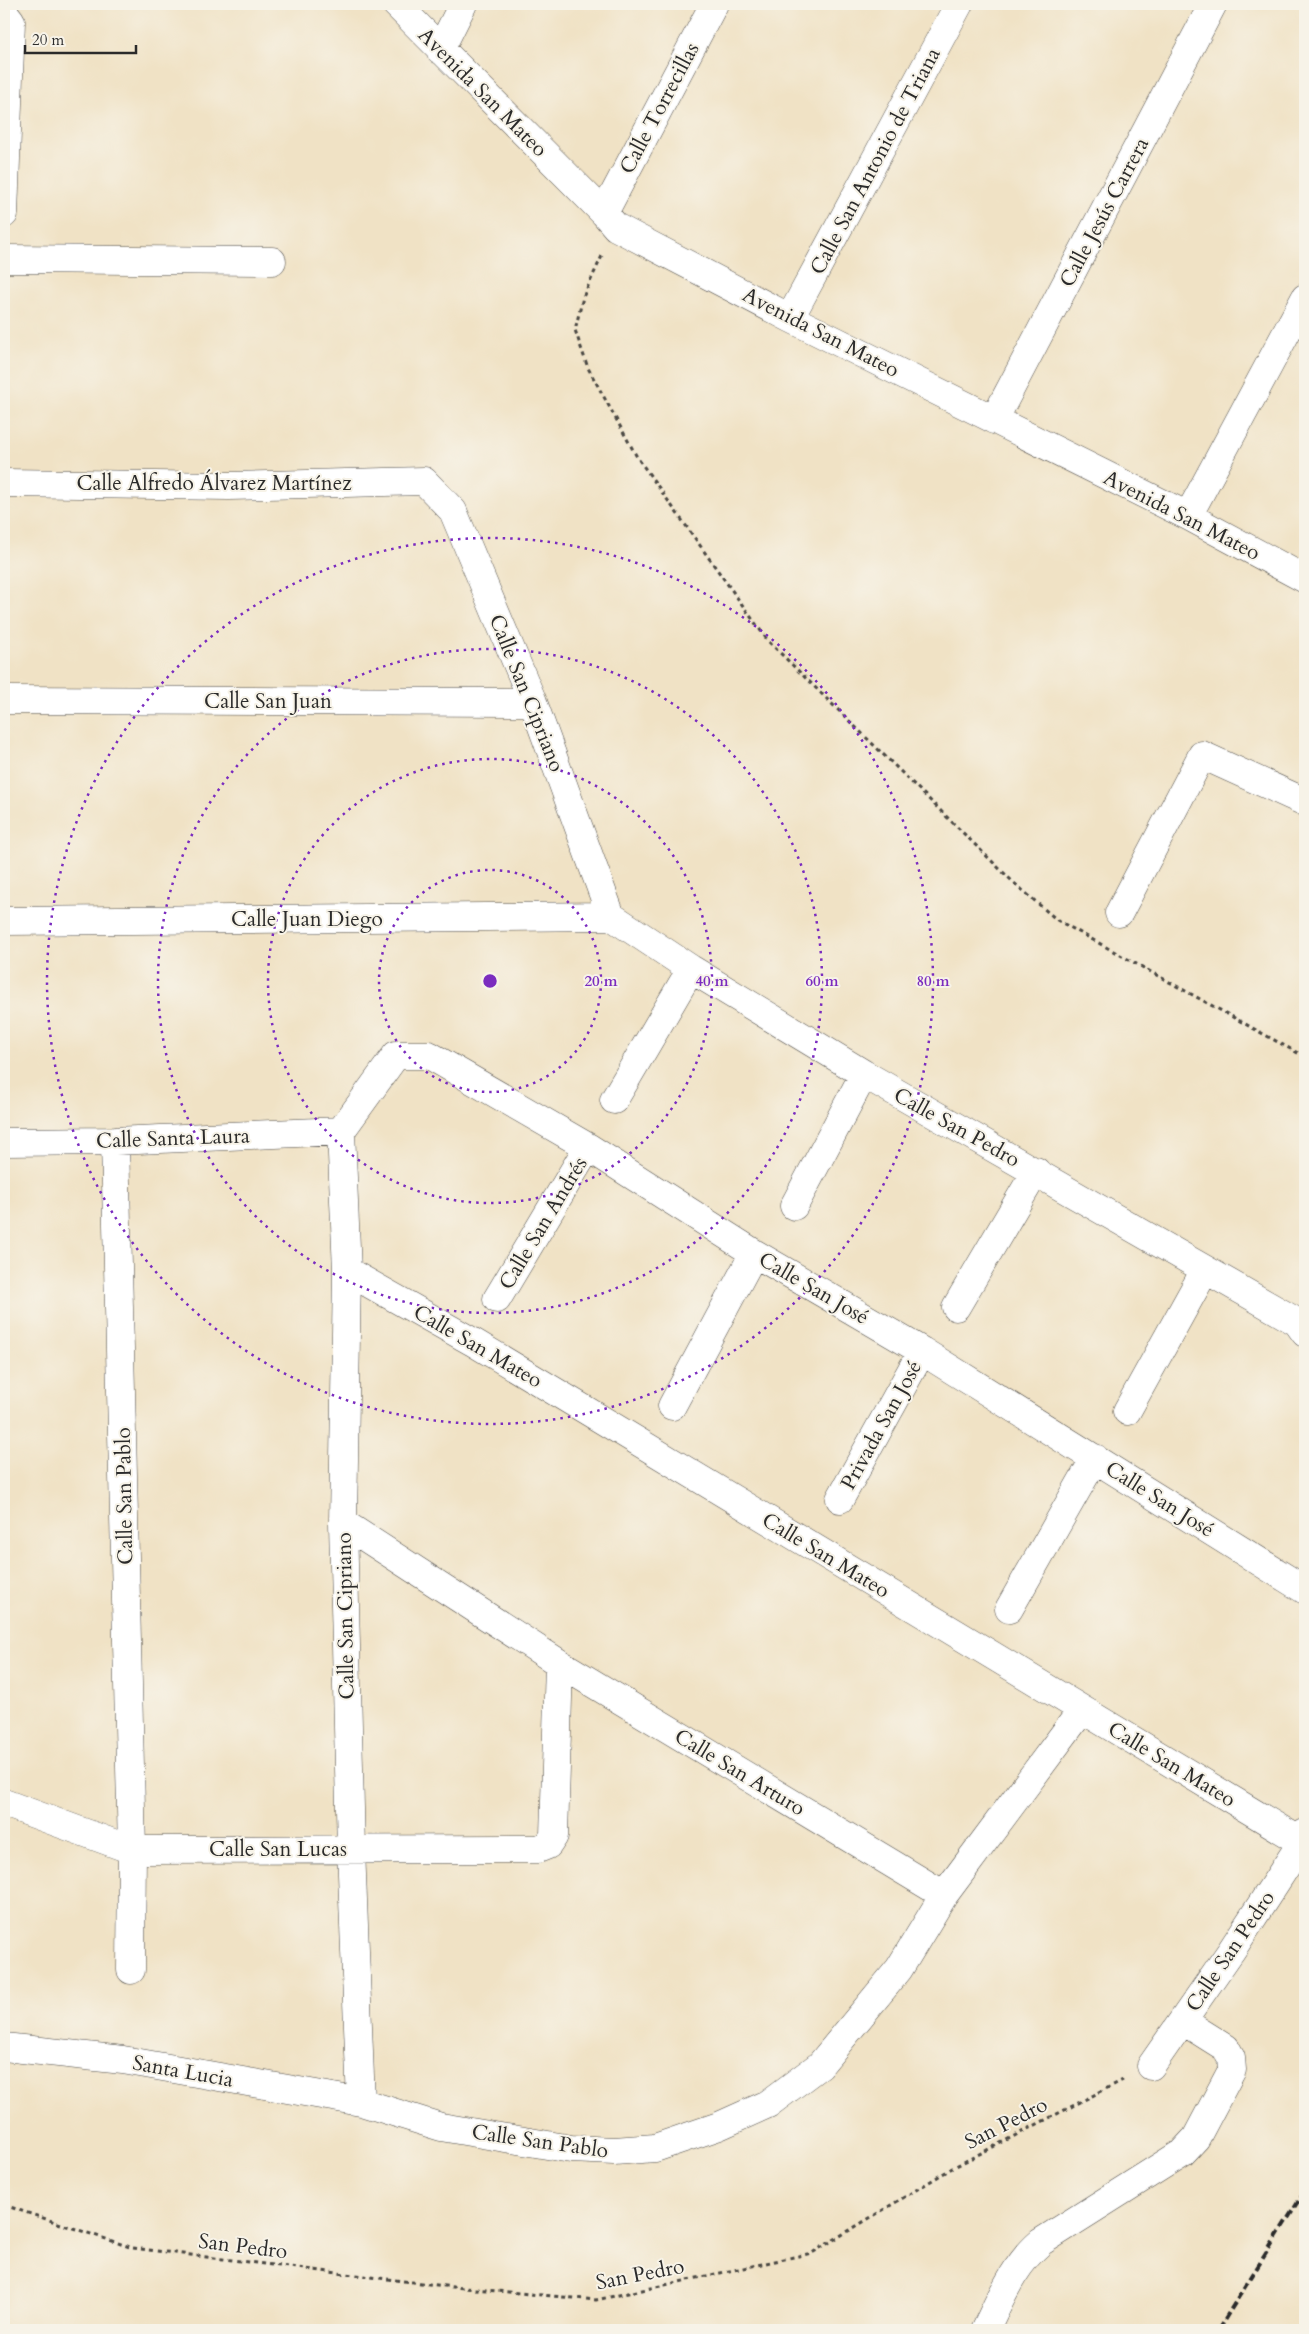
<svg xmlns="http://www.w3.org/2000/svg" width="1309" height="2334" font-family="Cardo,serif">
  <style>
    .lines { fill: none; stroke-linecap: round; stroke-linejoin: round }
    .street-casing { stroke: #494642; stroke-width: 29 }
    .path { stroke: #494642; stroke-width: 3; stroke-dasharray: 4 4; stroke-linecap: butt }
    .street { stroke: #fff; stroke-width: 28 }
    .rail { stroke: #2b2b2b; stroke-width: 4; stroke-dasharray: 8 4; stroke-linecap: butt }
    .ring { fill: none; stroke: #7b2cbf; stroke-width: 2.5; stroke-dasharray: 2.5 5 }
    .labels { text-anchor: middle; stroke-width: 4; stroke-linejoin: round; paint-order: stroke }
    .street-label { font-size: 21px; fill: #2b2b2b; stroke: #f7f3e8 }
    .centre { fill: #7b2cbf; stroke: #f7f3e8; stroke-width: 2.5 }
    .ring-label { font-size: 15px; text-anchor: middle; font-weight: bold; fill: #7b2cbf; stroke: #f7f3e8; stroke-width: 4; stroke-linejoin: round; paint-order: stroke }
  </style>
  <rect width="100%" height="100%" fill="#f7f3e8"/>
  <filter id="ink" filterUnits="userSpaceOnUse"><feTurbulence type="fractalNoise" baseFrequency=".02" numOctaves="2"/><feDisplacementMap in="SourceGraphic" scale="10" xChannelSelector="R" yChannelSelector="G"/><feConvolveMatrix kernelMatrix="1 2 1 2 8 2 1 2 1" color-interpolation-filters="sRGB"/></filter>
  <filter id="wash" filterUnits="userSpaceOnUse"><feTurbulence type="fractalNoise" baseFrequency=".0096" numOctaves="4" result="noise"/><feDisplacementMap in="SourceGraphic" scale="20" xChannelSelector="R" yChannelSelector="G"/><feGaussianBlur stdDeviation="1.12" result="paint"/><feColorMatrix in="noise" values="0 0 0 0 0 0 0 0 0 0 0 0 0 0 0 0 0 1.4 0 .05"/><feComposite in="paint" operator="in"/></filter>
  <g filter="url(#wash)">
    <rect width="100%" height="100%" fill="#f0e2c5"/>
  </g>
  <g filter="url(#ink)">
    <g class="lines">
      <g class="street-casing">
        <path id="street" d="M396,4L604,213L616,227L790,318L1188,516L1305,579
          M4,12L11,21L4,214
          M440,50L463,4
          M604,213L714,4
          M4,259L272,261
          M790,318L959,4
          M994,420L1213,4
          M4,483L229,486L424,481L453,511L533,702L611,916
          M1188,516L1305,298
          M4,700L533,702
          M1119,913L1202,755L1305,802
          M611,916L691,969L864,1074L1297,1322L1305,1333
          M4,921L611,916
          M614,1100L691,969
          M341,1131L396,1055H429L588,1147L754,1253L922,1351L1305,1590
          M341,1131L347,1271L343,1523L351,1849L361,2102
          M115,1141L132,1850L131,1970
          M4,1142L115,1141L341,1131
          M794,1206L864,1074
          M347,1271L473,1342L1302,1842
          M497,1299L588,1147
          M956,1307L1036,1171
          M672,1406L754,1253
          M1127,1411L1205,1270
          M840,1499L922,1351
          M343,1523L559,1663L944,1895
          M1009,1609L1095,1458
          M4,1803L132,1850L538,1849L548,1845L554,1836L559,1663
          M4,2047L123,2060L361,2102L441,2127L571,2149L614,2151L655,2148L719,2126L768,2104L820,2065L899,1969L944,1895L1082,1710
          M1151,2066L1231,1951L1302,1842L1305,1833
          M985,2330C1001,2298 1013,2266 1041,2242L1182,2153L1196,2138L1232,2070L1231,2057L1226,2048L1183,2021"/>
      </g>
      <path class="path" d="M602,256L583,297L575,330L588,368L637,457L768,641L1013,882L1057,920L1305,1057
        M4,2205L133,2248L453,2287L596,2300L812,2253L954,2167L1123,2080"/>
      <use href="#street" class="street"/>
      <path class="rail" d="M1218,2330L1305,2191"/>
    </g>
  </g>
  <g class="ring">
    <circle cx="490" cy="981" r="111"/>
    <circle cx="490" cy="981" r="222"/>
    <circle cx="490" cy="981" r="332"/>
    <circle cx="490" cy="981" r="443"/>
  </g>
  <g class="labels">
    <g class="street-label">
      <text transform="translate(483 92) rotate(45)" y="7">Avenida San Mateo</text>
      <text transform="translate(659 108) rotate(-62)" y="7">Calle Torrecillas</text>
      <text transform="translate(875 161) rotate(-62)" y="7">Calle San Antonio de Triana</text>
      <text transform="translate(1104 212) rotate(-62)" y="7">Calle Jesús Carrera</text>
      <text transform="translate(821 332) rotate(27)" y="7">Avenida San Mateo</text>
      <text x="214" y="490">Calle Alfredo Álvarez Martínez</text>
      <text transform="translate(1182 515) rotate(27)" y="7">Avenida San Mateo</text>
      <text transform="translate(527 693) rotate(68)" y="7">Calle San Cipriano</text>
      <text x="268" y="708">Calle San Juan</text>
      <text x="307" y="926">Calle Juan Diego</text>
      <text transform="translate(957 1127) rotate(29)" y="7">Calle San Pedro</text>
      <text transform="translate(173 1138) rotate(-2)" y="7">Calle Santa Laura</text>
      <text transform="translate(543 1223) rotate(-59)" y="7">Calle San Andrés</text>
      <text transform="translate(814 1288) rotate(30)" y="7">Calle San José</text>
      <text transform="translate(478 1346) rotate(30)" y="7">Calle San Mateo</text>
      <text transform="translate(881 1425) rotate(-61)" y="7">Privada San José</text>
      <text transform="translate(124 1496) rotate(-91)" y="7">Calle San Pablo</text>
      <text transform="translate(1160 1499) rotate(32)" y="7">Calle San José</text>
      <text transform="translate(826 1555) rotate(31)" y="7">Calle San Mateo</text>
      <text transform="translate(345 1616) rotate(-91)" y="7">Calle San Cipriano</text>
      <text transform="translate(1172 1764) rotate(31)" y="7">Calle San Mateo</text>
      <text transform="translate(740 1772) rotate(31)" y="7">Calle San Arturo</text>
      <text x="278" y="1856">Calle San Lucas</text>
      <text transform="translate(1230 1951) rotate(-56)" y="7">Calle San Pedro</text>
      <text transform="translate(183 2071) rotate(10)" y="7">Santa Lucia</text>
      <text transform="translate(1006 2123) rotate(-27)" y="7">San Pedro</text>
      <text transform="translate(540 2141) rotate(8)" y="7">Calle San Pablo</text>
      <text transform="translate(243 2246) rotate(7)" y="7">San Pedro</text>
      <text transform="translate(640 2274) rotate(-11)" y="7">San Pedro</text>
    </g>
  </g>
  <circle cx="490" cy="981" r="8" class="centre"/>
  <g class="ring-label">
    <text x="601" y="986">20 m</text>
    <text x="712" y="986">40 m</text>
    <text x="822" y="986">60 m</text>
    <text x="933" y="986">80 m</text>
  </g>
  <rect width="1309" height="2334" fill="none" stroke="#f7f3e8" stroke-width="20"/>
  <path d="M25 45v8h111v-8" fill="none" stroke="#2b2b2b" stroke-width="2.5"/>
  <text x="32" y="45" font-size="15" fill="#2b2b2b" stroke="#f7f3e8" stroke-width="4" paint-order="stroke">20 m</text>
</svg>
